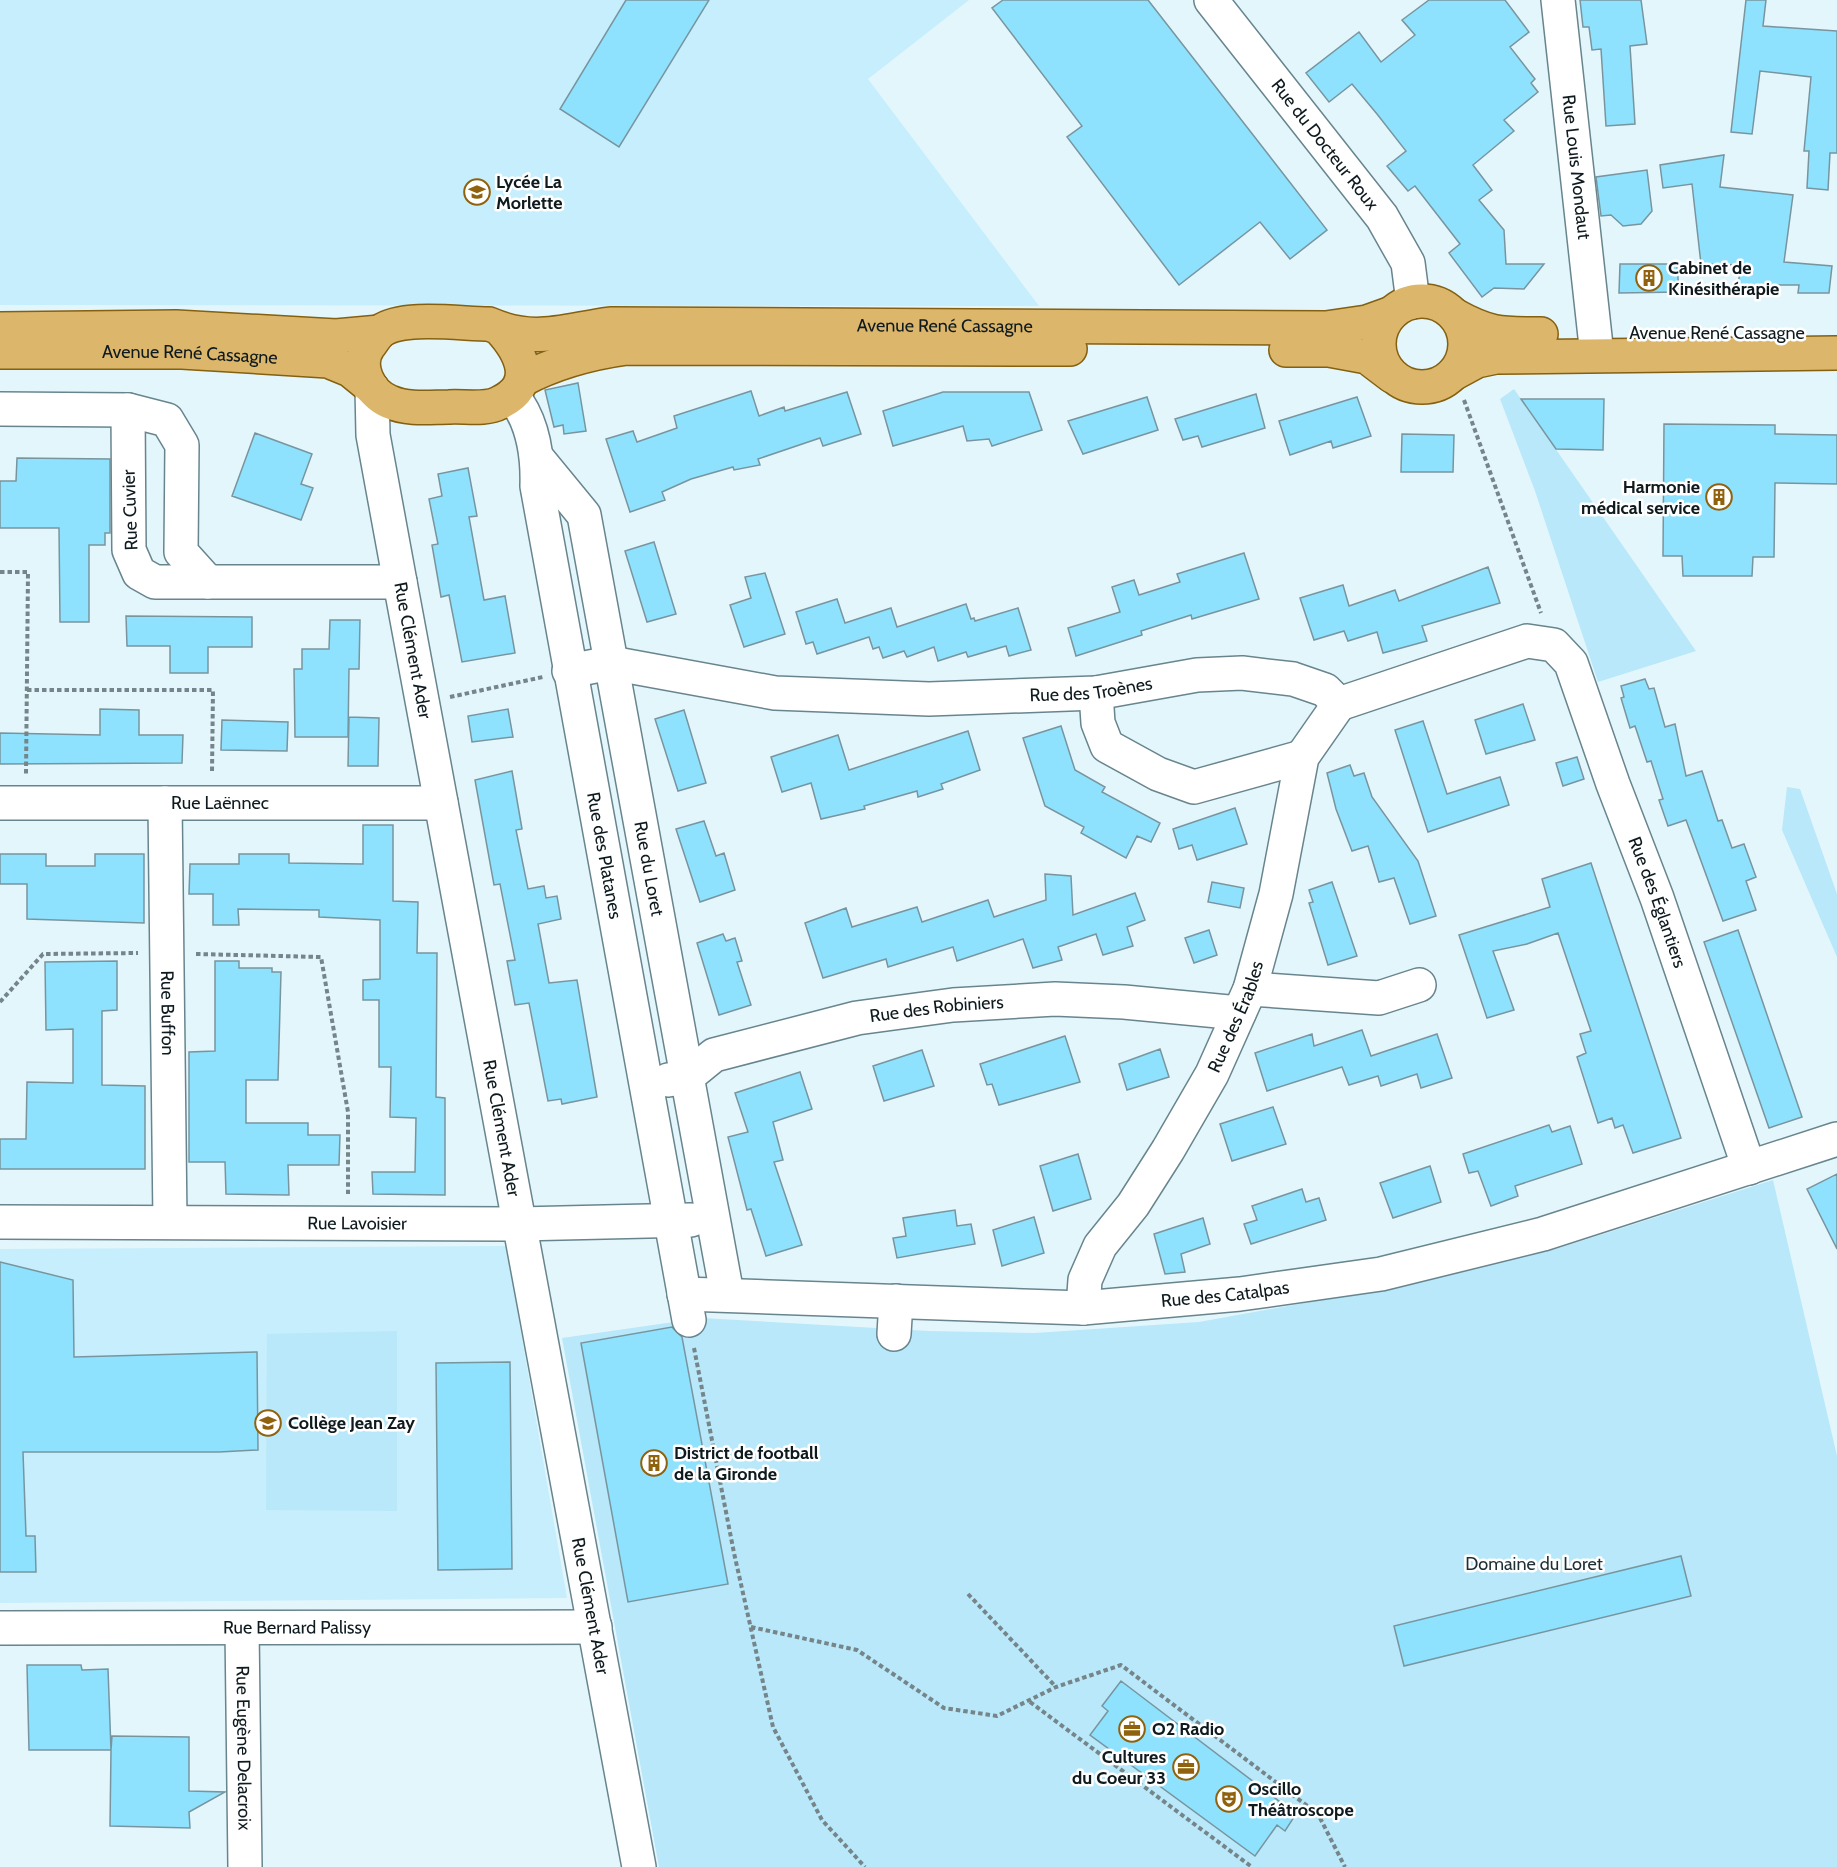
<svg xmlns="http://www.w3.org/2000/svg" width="1837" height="1867" font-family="Cabin,sans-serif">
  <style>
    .built { fill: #c6eefc }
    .green { fill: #b8e8f9 }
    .building { fill: #8ee2fd; stroke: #78959f; stroke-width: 1.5 }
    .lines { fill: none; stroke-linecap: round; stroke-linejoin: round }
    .minor-casing { stroke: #68858e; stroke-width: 36 }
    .major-casing { stroke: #846010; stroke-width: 36 }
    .path { stroke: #758589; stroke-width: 4; stroke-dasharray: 4.5 3; stroke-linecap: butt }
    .minor { stroke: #fff; stroke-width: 33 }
    .major { stroke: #dcb66b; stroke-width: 33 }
    .labels { text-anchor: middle; stroke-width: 5; stroke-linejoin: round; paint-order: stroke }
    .street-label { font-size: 18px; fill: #0e1a1e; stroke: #fff }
    .poi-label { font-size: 18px; font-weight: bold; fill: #0e1a1e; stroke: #fff; text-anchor: start }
    .park-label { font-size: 18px; fill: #1c3036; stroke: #fff }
  </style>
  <rect width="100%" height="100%" fill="#e3f6fc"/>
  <path class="built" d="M0,0H969L868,79L1039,306L0,305Z
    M506,1246L567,1598L0,1603V1249Z"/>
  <path class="green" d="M1514,389L1696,651L1598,682L1535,491L1500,399Z
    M1787,787L1800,789L1837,894V957L1782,830Z
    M1773,1180L1837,1456V1867H659L562,1338L702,1318L929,1331L1035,1333L1199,1322L1370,1291L1556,1249Z
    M397,1331V1511L266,1510L267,1334Z"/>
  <path class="building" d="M626,0H709L619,147L560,109Z
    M1003,0H1148L1327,230L1290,259L1260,222L1179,285L1067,137L1082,126L992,8Z
    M1429,0H1505L1529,32L1510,47L1535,79L1531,83L1538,92L1504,120L1514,131L1473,165L1492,190L1479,200L1504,230L1506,264H1544L1524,289L1494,288L1482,297L1449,253L1460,244L1415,186L1408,191L1387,166L1406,151L1377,114L1352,84L1329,102L1306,73L1359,32L1381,62L1415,35L1402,20Z
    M1580,0H1641L1647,44L1630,46L1635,124L1606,126L1601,49L1592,50L1589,27H1583Z
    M1746,0H1766L1763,26L1837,31V153H1830L1828,190L1807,188L1809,151H1804L1811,77L1760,71L1752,134L1731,132Z
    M1724,155L1720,187L1793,195L1784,262L1832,266L1829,293H1798L1799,285H1738L1741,265L1701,264L1692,184L1663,188L1660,165Z
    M1647,170L1652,211L1641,224L1623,226L1611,215L1601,216L1596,177Z
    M1620,264H1677L1679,292L1619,293Z
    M578,383L586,431L564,434L563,425L554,427L545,390Z
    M751,391L759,416L784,407L785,411L847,392L861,434L823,446L820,438L758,459L760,465L734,470L733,467L691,479L662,492L665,500L630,512L606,439L633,431L637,442L677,428L674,416Z
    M943,392H1029L1042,430L992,446L989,439L967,441L963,426L893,446L883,411Z
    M1256,394L1265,428L1202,447L1198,436L1183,440L1175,419Z
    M1147,397L1158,430L1083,454L1068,421Z
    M1357,397L1371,436L1333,448L1331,441L1290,455L1279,421Z
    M1521,399H1604L1603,450L1556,449Z
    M1664,424L1775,425V434L1837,435V484L1775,483L1774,557H1753L1752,576H1683L1682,556H1663Z
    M255,433L312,454L301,484L313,488L301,520L232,496Z
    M1402,434L1454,435L1453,472H1401Z
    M17,458L110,459V533H105V545H89V622H60L59,528H0V481H16Z
    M468,468L477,516L469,517L484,600L505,596L515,653L462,662L449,595L441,597L432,545L438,544L429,499L442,496L438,474Z
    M654,542L676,614L647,622L625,551Z
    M1244,553L1259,599L1192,619L1191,615L1141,631L1142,635L1076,656L1068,628L1120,612L1112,587L1134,580L1139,595L1180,582L1177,574Z
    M1488,567L1500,603L1422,626L1427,641L1383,653L1377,632L1348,641L1344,631L1314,640L1300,598L1343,585L1349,606L1395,590L1399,601Z
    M765,573L785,634L744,647L730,605L751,598L745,577Z
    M837,599L845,623L891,608L897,627L966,604L971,619L974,618L975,621L1018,608L1031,650L1009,656L1006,646L968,657L966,652L938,661L934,647L907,657L904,651L883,658L879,647L873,649L869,637L817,654L813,642L806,644L796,612Z
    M126,616L252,617V647H208V673H170V646H127Z
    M330,620H360L359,669H349L348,737H295L294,669H302V649H329Z
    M1645,679L1649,689L1654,688L1665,727L1675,724L1686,776L1702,771L1718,821L1722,820L1732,848L1744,844L1756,877L1746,881L1756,910L1723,921L1686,820L1668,826L1659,800L1663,799L1651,761L1647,762L1635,726L1630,728L1621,698L1624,697L1621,686Z
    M1523,704L1535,740L1486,754L1475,720Z
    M100,709L139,710V735H183L182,763L0,764V733L100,735Z
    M508,709L513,737L472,742L468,716Z
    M684,710L706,783L678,791L655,719Z
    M349,717L379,718L378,766H348Z
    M222,720L288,722L287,751L221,750Z
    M1423,721L1447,794L1500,777L1509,805L1428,832L1395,730Z
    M1061,726L1075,770L1105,787L1102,792L1160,823L1151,842L1137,836L1126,858L1081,833L1084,827L1045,806L1023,738Z
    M968,731L980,770L941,784L943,789L918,797L917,791L864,806L865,809L821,819L811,783L782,792L771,757L838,735L849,770Z
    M1577,757L1584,779L1563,786L1556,763Z
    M1350,765L1354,776L1364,773L1372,797L1418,861L1436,916L1410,924L1394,878L1379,882L1368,846L1352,851L1336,809L1327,773Z
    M512,771L522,829L516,830L528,889L544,886L546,898L557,896L561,919L538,924L549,983L577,980L597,1097L562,1104L561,1099L548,1101L529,1003L515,1005L507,961L515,960L500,884L494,885L475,780Z
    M1235,808L1247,844L1197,860L1192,845L1179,849L1173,829Z
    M704,821L716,856L724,853L735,890L700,902L676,829Z
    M363,825H393V901L418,902L417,953H437L436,1097L445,1098V1195L373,1194L372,1172H415L416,1118L390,1117L391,1067H379V1000H363V980L380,979V920L319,917V910L238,909L239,925H213V894H189L190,864H239V854H289V863L363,864Z
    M0,854H46V866H95V854H144V923L27,919V884H0Z
    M1591,863L1681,1138L1633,1153L1623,1125L1615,1128L1612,1118L1598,1123L1577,1057L1586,1053L1580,1034L1591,1031L1558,933L1527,944L1493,951L1514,1010L1487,1018L1459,935L1550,907L1542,879Z
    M1045,874L1071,876L1073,915L1135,893L1145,920L1127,927L1133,946L1103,955L1096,934L1058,947L1062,960L1033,968L1023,939L957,961L953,947L888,967L886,959L823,978L805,923L846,908L852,927L917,907L922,922L988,900L994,917L1046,900Z
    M1212,882L1244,888L1240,908L1208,902Z
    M1332,882L1357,956L1328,965L1309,903L1313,902L1309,890Z
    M1209,930L1217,955L1194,963L1185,938Z
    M1738,930L1802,1117L1769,1128L1704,942Z
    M723,934L726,941L735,938L742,961L737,962L751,1005L719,1015L697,943Z
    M117,961V1010L102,1011V1085L145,1086V1169H0V1139H26L27,1082L73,1083V1029L46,1030L45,962Z
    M215,961H239V968H272V972H281L278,1080H246V1123H308V1135H340L339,1165H288L289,1195L226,1194L225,1162H189V1052L215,1051Z
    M1362,1030L1371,1056L1437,1034L1452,1078L1421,1088L1417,1074L1381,1086L1378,1076L1349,1085L1342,1067L1267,1091L1255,1053L1312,1034L1314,1046Z
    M1065,1036L1080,1082L999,1105L992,1084L987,1085L980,1064Z
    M1160,1049L1169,1077L1127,1090L1119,1064Z
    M922,1050L934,1086L884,1101L873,1066Z
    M800,1072L812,1109L773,1122L783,1160L774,1162L802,1245L766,1256L751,1209L747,1210L728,1137L748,1132L735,1093Z
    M1273,1107L1286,1144L1232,1161L1220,1124Z
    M1549,1125L1552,1132L1570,1126L1582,1164L1515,1186L1518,1196L1491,1206L1478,1171L1469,1173L1463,1154Z
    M1078,1154L1091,1199L1053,1211L1040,1166Z
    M1430,1166L1441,1202L1393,1218L1380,1183Z
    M1837,1174V1249L1807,1189Z
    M1302,1189L1306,1202L1319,1198L1326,1220L1251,1244L1244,1224L1257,1220L1252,1206Z
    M955,1210L957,1226L971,1224L975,1244L897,1258L893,1238L906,1236L903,1218Z
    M1034,1217L1044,1253L1002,1266L993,1230Z
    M1203,1218L1210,1244L1181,1254L1185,1272L1165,1274L1154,1234Z
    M0,1262L73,1280L74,1357L257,1352L258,1450L219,1452H23L26,1536H35L36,1572H0Z
    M672,1327L682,1337L728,1584L628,1602L581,1343Z
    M510,1362L512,1569L438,1570L436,1363Z
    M1681,1556L1691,1596L1404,1666L1394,1626Z
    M27,1665H81L82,1670L108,1669L111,1750L112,1736L189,1737V1791L225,1792L189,1812L190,1828L110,1826L111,1750H29Z
    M1121,1681L1296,1814L1285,1831L1277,1825L1255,1856L1090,1735L1108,1711L1102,1706Z"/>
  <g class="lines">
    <g class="minor-casing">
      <g id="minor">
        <path id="s1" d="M1211,0L1382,217L1408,263L1413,302"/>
        <path id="s2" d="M1558,0L1597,355"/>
        <path id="s3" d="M372,388L373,435L400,582L639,1867"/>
        <path id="s4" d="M512,395C533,421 538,453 537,486L689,1320"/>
        <path d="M0,409L128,410L167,420L182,445L181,552L208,582"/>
        <path d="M128,410L129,550L139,573L155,582H400"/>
        <path id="s5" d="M538,459L584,515L727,1294"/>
        <path id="s6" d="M569,671L611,663L775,693L929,699L1096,693L1197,675L1242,673L1293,679L1325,690L1339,704L1527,641L1554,645L1571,663L1613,784L1657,898L1749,1168"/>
        <path d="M1096,693L1098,723L1107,746L1158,774L1194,787L1302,757"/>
        <path id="s7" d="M0,803H441"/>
        <path id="s8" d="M165,803L170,1222"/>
        <path d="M1250,989L1379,998L1419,985"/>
        <path id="s9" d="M668,1080L687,1077L714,1055L857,1018L953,1005L1055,999L1124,1002L1239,1013"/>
        <path id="s10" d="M0,1222L519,1224L691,1220"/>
        <path id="s11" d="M684,1294L1083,1308L1240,1294L1381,1274L1543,1234L1837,1139"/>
        <path id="s12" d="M1083,1308L1085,1280L1100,1246L1133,1205L1168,1150L1212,1074L1250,989L1276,894L1302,757L1339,704"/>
        <path d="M894,1334L896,1301"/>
        <path id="s13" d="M0,1628L595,1627"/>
        <path id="s14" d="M242,1628L245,1867"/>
      </g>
    </g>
    <g class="major-casing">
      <g id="major">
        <circle cx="1422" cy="344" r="43"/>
        <path d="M1454,315C1490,335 1501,334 1541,334"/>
        <path d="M0,329L176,327L336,336L380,332"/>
        <path id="s15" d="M500,329C521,352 538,385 499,403C486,410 464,406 449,407C431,407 408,410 390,402C369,394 355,365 369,346C373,341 376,335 381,331C403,315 462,324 489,324C535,344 564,330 610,324L1326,328L1367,322L1392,313"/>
        <path d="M1286,350H1329L1367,357L1392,376"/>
        <path id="s16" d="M0,352H182L328,361L350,370L372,388"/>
        <path d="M1453,374L1477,361L1496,357L1837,353"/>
        <path d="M522,380C556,362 590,353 627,348L1070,349"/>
      </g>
    </g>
    <path class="path" d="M1464,400L1541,613
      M0,572H28L26,774
      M27,690H213L212,773
      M450,697L543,677
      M196,954L321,957L348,1112V1194
      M0,1002L43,954L138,953
      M694,1348L734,1553L773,1727L822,1820L865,1867
      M968,1594L1056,1687
      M751,1627L857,1650L944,1708L997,1716L1056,1687L1121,1665L1318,1814L1345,1867
      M1030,1702L1252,1867"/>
    <use href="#minor" class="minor"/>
    <use href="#major" class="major"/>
  </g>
  <defs>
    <g id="school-ring" transform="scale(1.35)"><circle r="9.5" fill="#fff" stroke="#90620d" stroke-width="1.5"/><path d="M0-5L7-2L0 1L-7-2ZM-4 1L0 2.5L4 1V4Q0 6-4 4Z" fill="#90620d"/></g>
    <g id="building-ring" transform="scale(1.35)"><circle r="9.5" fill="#fff" stroke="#90620d" stroke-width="1.5"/><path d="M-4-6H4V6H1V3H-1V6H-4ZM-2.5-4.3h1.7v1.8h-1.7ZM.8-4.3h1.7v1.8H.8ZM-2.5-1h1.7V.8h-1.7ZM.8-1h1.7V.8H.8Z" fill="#90620d"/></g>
    <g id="office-ring" transform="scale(1.35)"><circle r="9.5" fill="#fff" stroke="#90620d" stroke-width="1.5"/><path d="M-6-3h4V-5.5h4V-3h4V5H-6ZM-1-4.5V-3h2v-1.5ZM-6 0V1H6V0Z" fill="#90620d"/></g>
    <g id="theatre-ring" transform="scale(1.35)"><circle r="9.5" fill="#fff" stroke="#90620d" stroke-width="1.5"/><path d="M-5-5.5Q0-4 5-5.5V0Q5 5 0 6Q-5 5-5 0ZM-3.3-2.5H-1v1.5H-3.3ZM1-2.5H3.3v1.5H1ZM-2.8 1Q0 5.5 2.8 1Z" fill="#90620d"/></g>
  </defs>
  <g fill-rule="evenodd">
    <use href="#school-ring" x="477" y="192"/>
    <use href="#building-ring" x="1649" y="278"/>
    <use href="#building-ring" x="1719" y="497"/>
    <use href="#school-ring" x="268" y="1423"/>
    <use href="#building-ring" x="654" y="1463"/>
    <use href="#office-ring" x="1132" y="1729"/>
    <use href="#office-ring" x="1186" y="1767"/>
    <use href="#theatre-ring" x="1229" y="1799"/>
  </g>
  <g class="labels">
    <g class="street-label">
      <text dy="6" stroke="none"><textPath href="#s1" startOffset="184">Rue du Docteur Roux</textPath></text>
      <text dy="6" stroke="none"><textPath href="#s2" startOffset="168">Rue Louis Mondaut</textPath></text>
      <text dy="6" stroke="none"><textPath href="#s15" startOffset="856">Avenue René Cassagne</textPath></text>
      <text x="1717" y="339">Avenue René Cassagne</text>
      <text dy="6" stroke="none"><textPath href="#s16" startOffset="190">Avenue René Cassagne</textPath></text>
      <text transform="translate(130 510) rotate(-92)" y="6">Rue Cuvier</text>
      <text dy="6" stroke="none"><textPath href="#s3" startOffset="266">Rue Clément Ader</textPath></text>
      <text dy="6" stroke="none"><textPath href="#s6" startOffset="526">Rue des Troènes</textPath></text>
      <text dy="6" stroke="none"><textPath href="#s7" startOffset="220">Rue Laënnec</textPath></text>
      <text dy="6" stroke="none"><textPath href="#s4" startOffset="472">Rue des Platanes</textPath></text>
      <text dy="6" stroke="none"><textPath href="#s5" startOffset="432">Rue du Loret</textPath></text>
      <text dy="6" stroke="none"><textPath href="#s6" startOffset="1288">Rue des Églantiers</textPath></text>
      <text dy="6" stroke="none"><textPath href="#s9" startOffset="282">Rue des Robiniers</textPath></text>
      <text dy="6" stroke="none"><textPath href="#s8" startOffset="210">Rue Buffon</textPath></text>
      <text dy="6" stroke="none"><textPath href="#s12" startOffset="333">Rue des Érables</textPath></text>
      <text dy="6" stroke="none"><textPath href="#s3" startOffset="752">Rue Clément Ader</textPath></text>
      <text dy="6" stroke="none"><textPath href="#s10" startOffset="357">Rue Lavoisier</textPath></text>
      <text dy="6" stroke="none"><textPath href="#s11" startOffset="542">Rue des Catalpas</textPath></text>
      <text dy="6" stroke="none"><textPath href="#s3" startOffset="1238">Rue Clément Ader</textPath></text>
      <text dy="6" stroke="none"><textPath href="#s13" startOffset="297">Rue Bernard Palissy</textPath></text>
      <text dy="6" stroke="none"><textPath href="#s14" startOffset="120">Rue Eugène Delacroix</textPath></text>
    </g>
    <g class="poi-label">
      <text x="496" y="188">Lycée La<tspan x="496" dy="21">Morlette</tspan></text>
      <text x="1668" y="274">Cabinet de<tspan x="1668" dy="21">Kinésithérapie</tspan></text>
      <text x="1700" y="493" text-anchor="end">Harmonie<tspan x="1700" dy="21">médical service</tspan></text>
      <text x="288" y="1429">Collège Jean Zay</text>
      <text x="674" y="1459">District de football<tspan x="674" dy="21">de la Gironde</tspan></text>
      <text x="1152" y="1735">O2 Radio</text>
      <text x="1166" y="1763" text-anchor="end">Cultures<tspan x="1166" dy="21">du Coeur 33</tspan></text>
      <text x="1248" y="1795">Oscillo<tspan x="1248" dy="21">Théâtroscope</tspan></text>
    </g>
    <g class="park-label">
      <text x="1534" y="1570">Domaine du Loret</text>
    </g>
  </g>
</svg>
